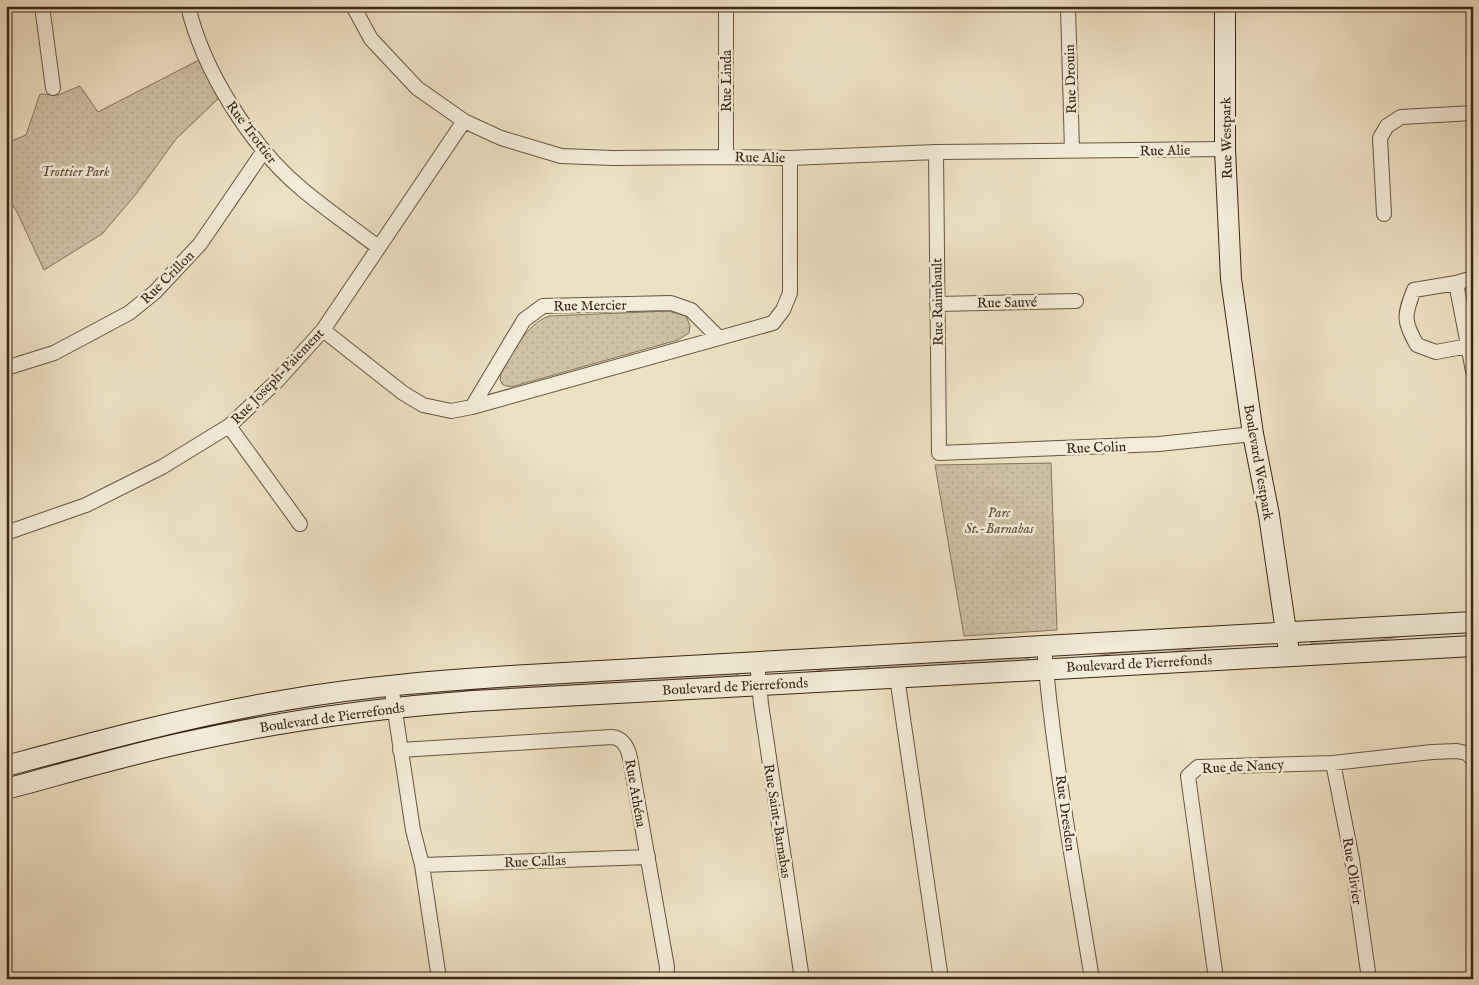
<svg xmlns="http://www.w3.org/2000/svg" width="1479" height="985" font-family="'IM FELL English',serif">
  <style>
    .grass { fill: url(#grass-dots); stroke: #84745e }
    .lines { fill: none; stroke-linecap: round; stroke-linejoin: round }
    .street-casing { stroke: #665541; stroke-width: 16 }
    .secondary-casing { stroke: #392615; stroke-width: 22 }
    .street { stroke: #f3ecd9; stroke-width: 14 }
    .secondary { stroke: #f3ecd9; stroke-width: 20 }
    .labels { text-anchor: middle; stroke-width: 5; stroke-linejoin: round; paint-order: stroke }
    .street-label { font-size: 14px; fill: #392615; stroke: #f3ecd9 }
    .park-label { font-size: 14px; font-style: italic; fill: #5e4d39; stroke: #f3ecd9 }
  </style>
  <defs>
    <pattern id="grass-dots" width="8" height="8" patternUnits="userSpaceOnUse" patternTransform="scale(1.25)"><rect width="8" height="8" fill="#cec1a6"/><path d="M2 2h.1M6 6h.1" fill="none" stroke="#b2a68e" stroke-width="1.8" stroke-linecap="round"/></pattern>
  </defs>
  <rect width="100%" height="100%" fill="#ede1c4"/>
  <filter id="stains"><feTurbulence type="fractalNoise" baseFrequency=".004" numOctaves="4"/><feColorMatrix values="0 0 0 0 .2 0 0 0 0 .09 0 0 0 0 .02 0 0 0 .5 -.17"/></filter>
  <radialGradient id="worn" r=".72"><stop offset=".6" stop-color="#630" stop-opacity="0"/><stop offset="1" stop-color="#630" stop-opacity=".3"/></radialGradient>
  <path class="grass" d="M199,60L219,98L176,139L136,194L102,234L44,270L17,212L6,195V143L26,135L40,94L58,95L80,86L98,112Z
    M669,311L686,316L690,326L689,333L678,340L511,387L503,385L500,380L501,373C515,351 524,326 549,316Z
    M1051,463L1057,630L964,636L935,465Z
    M1413,634C1380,640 1345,648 1311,643V640Z
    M1209,646L1162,654L1090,657L1140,649Z
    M1014,656L1028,658V662L805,673L851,665Z
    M728,673L738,674L737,678L450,694L500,685Z
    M83,754L85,759L6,781V775Z"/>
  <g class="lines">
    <g class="street-casing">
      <path id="street" d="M42,6L53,88
        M188,6C203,71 252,148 303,190C327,210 353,228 378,247
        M353,6L371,39L417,88L464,121L501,138L561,156L613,158L726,157L790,158L936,152L1225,149
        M726,6V157
        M1068,6L1072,151
        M936,152L939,453L1159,444L1253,434
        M1384,214L1380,138L1387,126L1401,117L1473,113
        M1473,278L1456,283L1473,371
        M1456,283L1414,290C1404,315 1403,321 1417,345L1436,352L1468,346
        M937,304L1076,301
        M323,330L403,393L423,405L451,411L472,407L773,323L783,310L790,293V158
        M6,368L54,353L129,313L155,292L200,244L263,152
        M472,407L524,320L543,306L671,303L691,310L719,338
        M229,426L300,524
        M6,533L86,505L162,467L229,426L277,381L323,330L464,121
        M1044,646C1053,757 1074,868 1092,979
        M757,662L761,704L802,979
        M897,677L941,979
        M391,685L413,830L422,865L439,979
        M400,750L612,737C623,738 628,748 630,758L667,967L666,979
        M1333,763L1352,859L1369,979
        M422,865L648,857
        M1216,979L1188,776L1198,767L1333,763L1432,752L1457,751L1466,753L1473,759"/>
    </g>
    <g class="secondary-casing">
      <path id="secondary" d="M1225,6V149L1231,279L1253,434L1269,515L1288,645
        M6,766C99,741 191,716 286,700C366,686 447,680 528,675L1473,622
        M6,789C66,773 126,755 187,742C281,721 376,708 473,701L1473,646"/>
    </g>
    <use href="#street" class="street"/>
    <use href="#secondary" class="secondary"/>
  </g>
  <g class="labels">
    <g class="street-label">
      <text transform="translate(1070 79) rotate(-92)" y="5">Rue Drouin</text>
      <text transform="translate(726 81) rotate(-90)" y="5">Rue Linda</text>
      <text transform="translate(252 132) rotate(53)" y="5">Rue Trottier</text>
      <text transform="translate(1226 138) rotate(-91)" y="5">Rue Westpark</text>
      <text transform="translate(1165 150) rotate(-1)" y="5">Rue Alie</text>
      <text transform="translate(760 157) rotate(1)" y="5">Rue Alie</text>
      <text transform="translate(167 277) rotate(-45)" y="5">Rue Crillon</text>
      <text transform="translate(937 302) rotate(-91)" y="5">Rue Raimbault</text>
      <text transform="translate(1007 302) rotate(-1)" y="5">Rue Sauvé</text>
      <text transform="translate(590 305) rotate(-1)" y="5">Rue Mercier</text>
      <text transform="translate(277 376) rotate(-46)" y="5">Rue Joseph-Paiement</text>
      <text transform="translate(1096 447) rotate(-2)" y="5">Rue Colin</text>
      <text transform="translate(1259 462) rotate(80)" y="5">Boulevard Westpark</text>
      <text transform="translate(1139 663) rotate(-3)" y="5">Boulevard de Pierrefonds</text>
      <text transform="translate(735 686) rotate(-3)" y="5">Boulevard de Pierrefonds</text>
      <text transform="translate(332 717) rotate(-8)" y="5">Boulevard de Pierrefonds</text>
      <text transform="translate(1243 766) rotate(-3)" y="5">Rue de Nancy</text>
      <text transform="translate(636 793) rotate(80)" y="5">Rue Athéna</text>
      <text transform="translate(1066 813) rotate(82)" y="5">Rue Dresden</text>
      <text transform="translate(778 821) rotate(81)" y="5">Rue Saint-Barnabas</text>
      <text transform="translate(535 861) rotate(-2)" y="5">Rue Callas</text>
      <text transform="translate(1353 871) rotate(81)" y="5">Rue Olivier</text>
    </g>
    <g class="park-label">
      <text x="75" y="176">Trottier Park</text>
      <text x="999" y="517">Parc<tspan x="999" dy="16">St.-Barnabas</tspan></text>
    </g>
  </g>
  <rect width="1479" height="985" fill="none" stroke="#ede1c4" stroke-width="25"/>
  <rect x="8" y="8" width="1464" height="970" fill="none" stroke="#392615" stroke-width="2.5"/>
  <rect x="12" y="12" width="1454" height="960" fill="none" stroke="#392615"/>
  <rect width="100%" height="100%" filter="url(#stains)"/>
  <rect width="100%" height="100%" fill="url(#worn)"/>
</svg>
